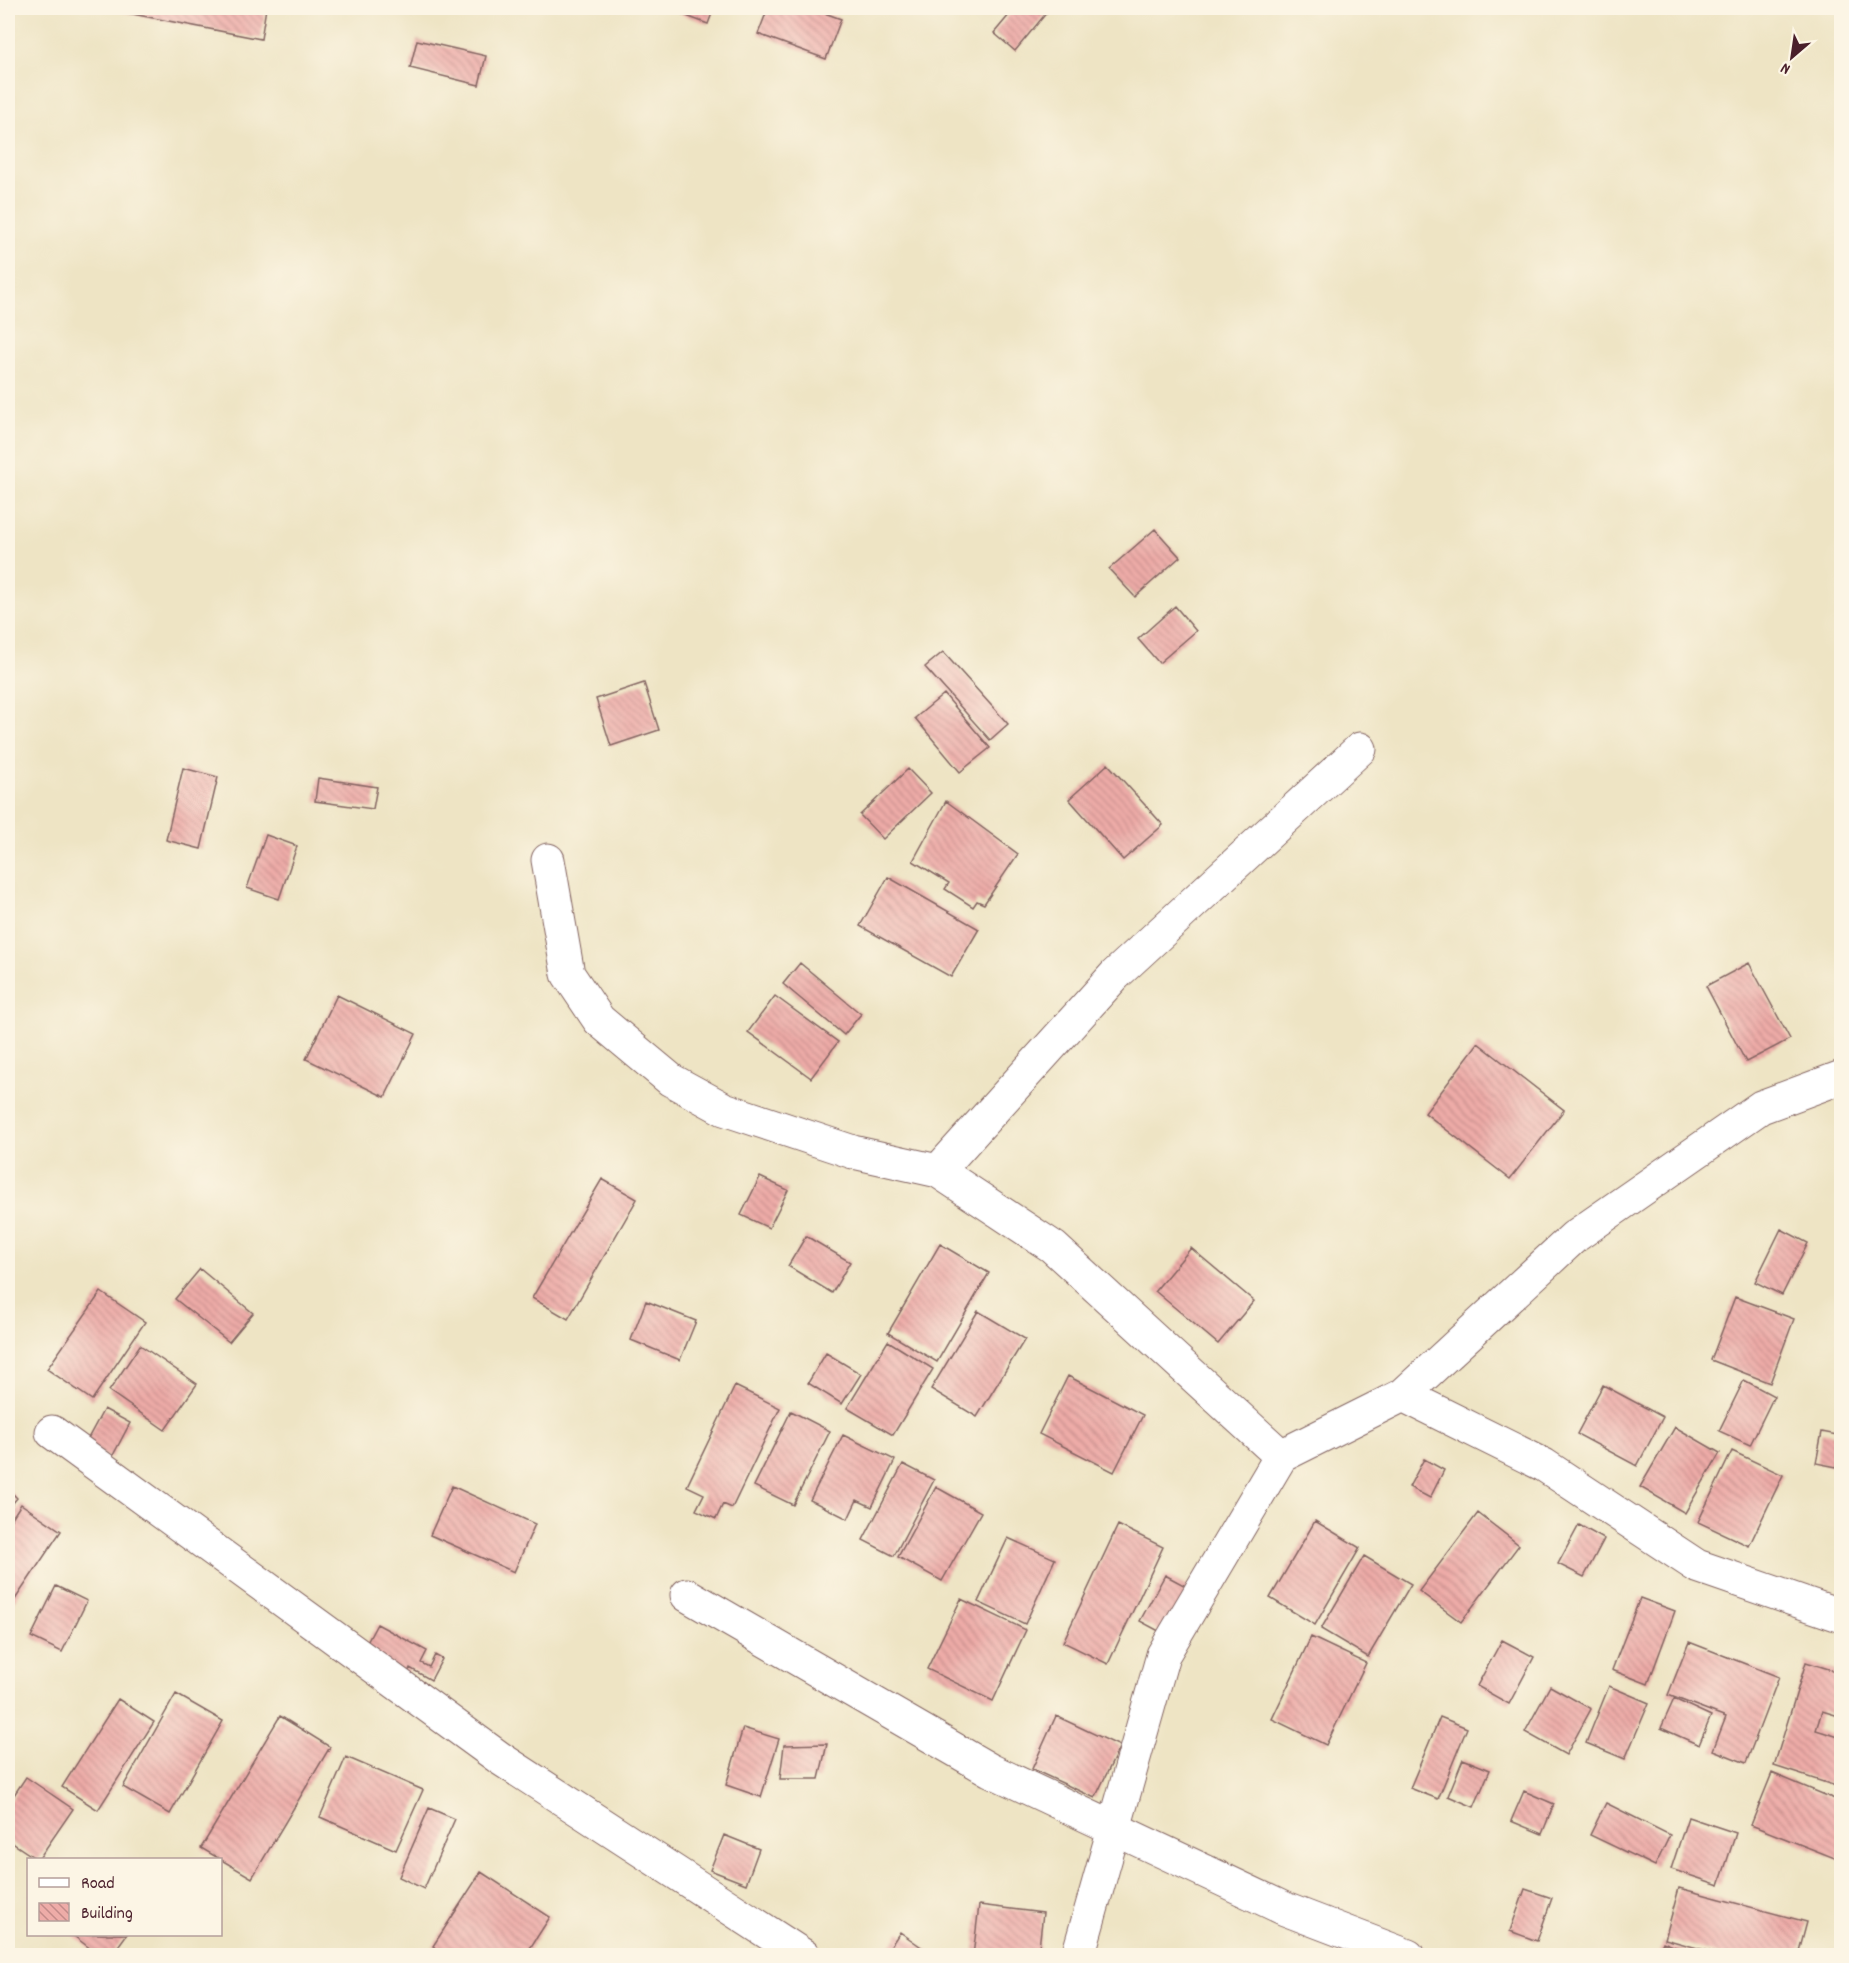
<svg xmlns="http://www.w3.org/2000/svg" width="1849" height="1963" font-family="Dekko,sans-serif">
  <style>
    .building { fill: url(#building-back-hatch) }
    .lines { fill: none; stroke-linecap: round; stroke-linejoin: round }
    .minor-casing { stroke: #836461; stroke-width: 35 }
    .minor { stroke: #fff; stroke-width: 33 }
  </style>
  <defs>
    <pattern id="building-back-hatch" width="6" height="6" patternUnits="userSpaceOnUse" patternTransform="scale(1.5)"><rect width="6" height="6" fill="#eeaca8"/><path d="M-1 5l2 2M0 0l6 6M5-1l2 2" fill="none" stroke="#c38b89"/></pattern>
  </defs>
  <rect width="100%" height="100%" fill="#fcf5e5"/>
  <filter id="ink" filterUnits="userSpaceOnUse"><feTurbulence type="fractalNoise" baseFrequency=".0167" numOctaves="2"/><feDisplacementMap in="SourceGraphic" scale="12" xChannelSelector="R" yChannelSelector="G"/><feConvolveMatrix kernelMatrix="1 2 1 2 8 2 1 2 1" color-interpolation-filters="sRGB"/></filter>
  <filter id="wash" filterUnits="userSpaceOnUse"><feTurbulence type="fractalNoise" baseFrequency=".008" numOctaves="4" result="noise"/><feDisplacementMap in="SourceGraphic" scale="24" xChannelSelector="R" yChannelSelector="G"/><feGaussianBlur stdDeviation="1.35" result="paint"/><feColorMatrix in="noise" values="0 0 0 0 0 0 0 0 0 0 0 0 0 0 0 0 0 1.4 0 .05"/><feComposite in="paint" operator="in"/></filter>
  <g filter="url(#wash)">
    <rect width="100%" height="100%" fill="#eee4c4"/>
    <g id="blocks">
      <path class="building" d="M102,8H266L261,39Z
        M683,8H714L708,24L681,14Z
        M768,8H811L841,19L826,59L758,34Z
        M1015,8H1043L1048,11L1015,51L994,33Z
        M417,40L486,56L479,85L410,68Z
        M1155,529L1180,557L1135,597L1109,569Z
        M1175,606L1196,631L1159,663L1138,639Z
        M943,652L1008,724L990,740L925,667Z
        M644,683L659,730L611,746L596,699Z
        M944,694L990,748L960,772L915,718Z
        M1108,764L1163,825L1123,860L1069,799Z
        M183,768L218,777L201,849L166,840Z
        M908,769L931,793L883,839L860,815Z
        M318,778L377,787L373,809L315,801Z
        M946,801L1018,854L984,904L977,901L973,907L945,889L949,883L913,861Z
        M266,835L297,846L279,899L247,888Z
        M888,877L979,929L951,977L860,926Z
        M800,963L861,1014L844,1035L783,984Z
        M1749,963L1790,1039L1746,1062L1706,986Z
        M337,995L416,1034L385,1097L306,1059Z
        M775,996L838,1042L811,1078L748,1032Z
        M1478,1043L1564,1110L1510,1179L1425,1113Z
        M760,1177L788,1190L769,1228L741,1215Z
        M602,1179L637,1199L568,1319L532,1298Z
        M1781,1229L1808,1243L1782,1295L1755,1282Z
        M806,1236L850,1262L832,1293L788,1266Z
        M940,1244L989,1273L937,1362L888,1333Z
        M1191,1248L1254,1301L1218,1344L1155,1291Z
        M200,1269L253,1313L229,1342L175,1299Z
        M101,1292L145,1322L92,1400L47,1369Z
        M1735,1297L1794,1319L1770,1383L1711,1360Z
        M646,1301L696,1321L680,1360L631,1340Z
        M978,1311L1025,1339L977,1417L931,1389Z
        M888,1341L933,1369L893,1435L847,1408Z
        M140,1345L197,1384L165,1430L109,1391Z
        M826,1353L861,1374L842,1404L808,1383Z
        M1068,1376L1143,1415L1114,1472L1039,1434Z
        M1744,1380L1774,1396L1750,1445L1719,1431Z
        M1603,1385L1663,1417L1637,1466L1577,1434Z
        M735,1386L780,1408L732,1508L723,1504L716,1519L696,1510L704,1494L687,1486Z
        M104,1409L130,1423L111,1459L85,1444Z
        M791,1411L830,1431L793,1505L754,1486Z
        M1675,1427L1720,1453L1685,1513L1640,1487Z
        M1822,1432L1842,1436V1468L1816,1463Z
        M843,1435L895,1460L872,1507L857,1500L848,1519L810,1500Z
        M1732,1451L1783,1475L1749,1546L1698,1522Z
        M1424,1459L1444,1470L1430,1498L1409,1487Z
        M903,1464L934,1480L894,1556L863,1540Z
        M452,1486L535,1524L514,1572L430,1535Z
        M936,1487L981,1512L942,1581L898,1557Z
        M8,1489L17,1498L8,1509Z
        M21,1504L61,1531L8,1610V1524Z
        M1478,1513L1519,1545L1461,1622L1419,1591Z
        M1315,1521L1360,1548L1315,1625L1270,1598Z
        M1118,1525L1163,1547L1108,1664L1063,1642Z
        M1579,1525L1604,1539L1584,1577L1558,1564Z
        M1008,1538L1055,1559L1025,1624L978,1602Z
        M1364,1556L1411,1584L1368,1657L1321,1629Z
        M1165,1575L1195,1591L1170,1637L1140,1621Z
        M56,1586L87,1601L62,1652L31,1637Z
        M1640,1598L1675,1611L1648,1684L1612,1670Z
        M961,1599L1026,1630L993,1701L927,1669Z
        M377,1624L427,1651L421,1663L429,1667L435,1655L442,1659L431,1680L410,1668L407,1675L361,1654Z
        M1311,1637L1366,1663L1326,1745L1272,1719Z
        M1502,1640L1534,1657L1509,1704L1477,1686Z
        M1689,1642L1779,1677L1746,1763L1713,1750L1726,1717L1668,1695Z
        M1806,1662L1842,1673V1717L1822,1711L1816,1730L1842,1738V1788L1774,1766Z
        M1550,1686L1591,1709L1566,1755L1525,1732Z
        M1609,1686L1649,1703L1625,1759L1586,1743Z
        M176,1694L223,1721L170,1814L123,1787Z
        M118,1699L154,1722L98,1810L62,1787Z
        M1674,1699L1711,1716L1699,1745L1661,1728Z
        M280,1716L330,1747L252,1878L201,1848Z
        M1056,1716L1120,1746L1095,1798L1032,1769Z
        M1440,1717L1467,1728L1438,1799L1410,1788Z
        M743,1728L779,1739L761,1797L726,1785Z
        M827,1744L819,1779H780L784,1745Z
        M346,1757L423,1790L396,1850L320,1817Z
        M1463,1759L1490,1770L1474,1807L1448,1796Z
        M1772,1773L1842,1802V1861L1751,1825Z
        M26,1777L73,1809L38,1860L8,1840V1804Z
        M1524,1791L1554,1804L1542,1834L1511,1821Z
        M1606,1803L1670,1835L1655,1866L1590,1835Z
        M429,1808L455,1819L424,1889L399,1877Z
        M1688,1817L1736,1833L1719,1885L1671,1869Z
        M724,1835L759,1849L746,1884L710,1870Z
        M481,1872L550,1917L525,1956H448L433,1946Z
        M1679,1888L1807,1922L1798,1956H1726L1665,1939Z
        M1525,1889L1552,1898L1537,1941L1510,1931Z
        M979,1905L1043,1913L1038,1956H973Z
        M900,1932L934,1956H884Z
        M75,1934H127L111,1956H100L74,1936Z
        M1663,1942L1696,1955V1956H1657Z"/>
    </g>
  </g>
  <g filter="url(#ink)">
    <use href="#blocks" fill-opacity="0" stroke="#836461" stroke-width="1.5"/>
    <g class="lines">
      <g class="minor-casing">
        <path id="minor" d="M548,860L568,974L599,1020L671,1080L724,1109L853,1152L938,1171L1053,1247L1281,1456
          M938,1171L1115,975L1360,749
          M1403,1395L1544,1465L1697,1566L1842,1616
          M52,1432L501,1759L804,1956
          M687,1595L990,1770L1285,1909L1408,1956
          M1078,1956L1163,1655L1281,1456L1403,1395L1574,1237L1761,1107L1842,1077"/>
      </g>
      <use href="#minor" class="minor"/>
    </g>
  </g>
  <rect width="1849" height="1963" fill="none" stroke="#fcf5e5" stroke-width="30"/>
  <rect x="27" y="1858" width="195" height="78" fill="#fcf5e5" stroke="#b59f9b" stroke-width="1.5"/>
  <rect x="39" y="1878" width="30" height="9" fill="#ffffff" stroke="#b59f9b" stroke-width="1.5"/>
  <text x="81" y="1888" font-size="18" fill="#4a1f2b">Road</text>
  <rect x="39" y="1903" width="30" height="18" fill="url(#building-back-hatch)" stroke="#b59f9b" stroke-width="1.5"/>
  <text x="81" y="1918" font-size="18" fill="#4a1f2b">Building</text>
  <g transform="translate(1792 57) rotate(209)" stroke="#fcf5e5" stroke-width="4.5" paint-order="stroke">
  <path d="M0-4.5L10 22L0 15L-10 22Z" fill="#4a1f2b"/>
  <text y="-9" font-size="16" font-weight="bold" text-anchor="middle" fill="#4a1f2b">N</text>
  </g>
</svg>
